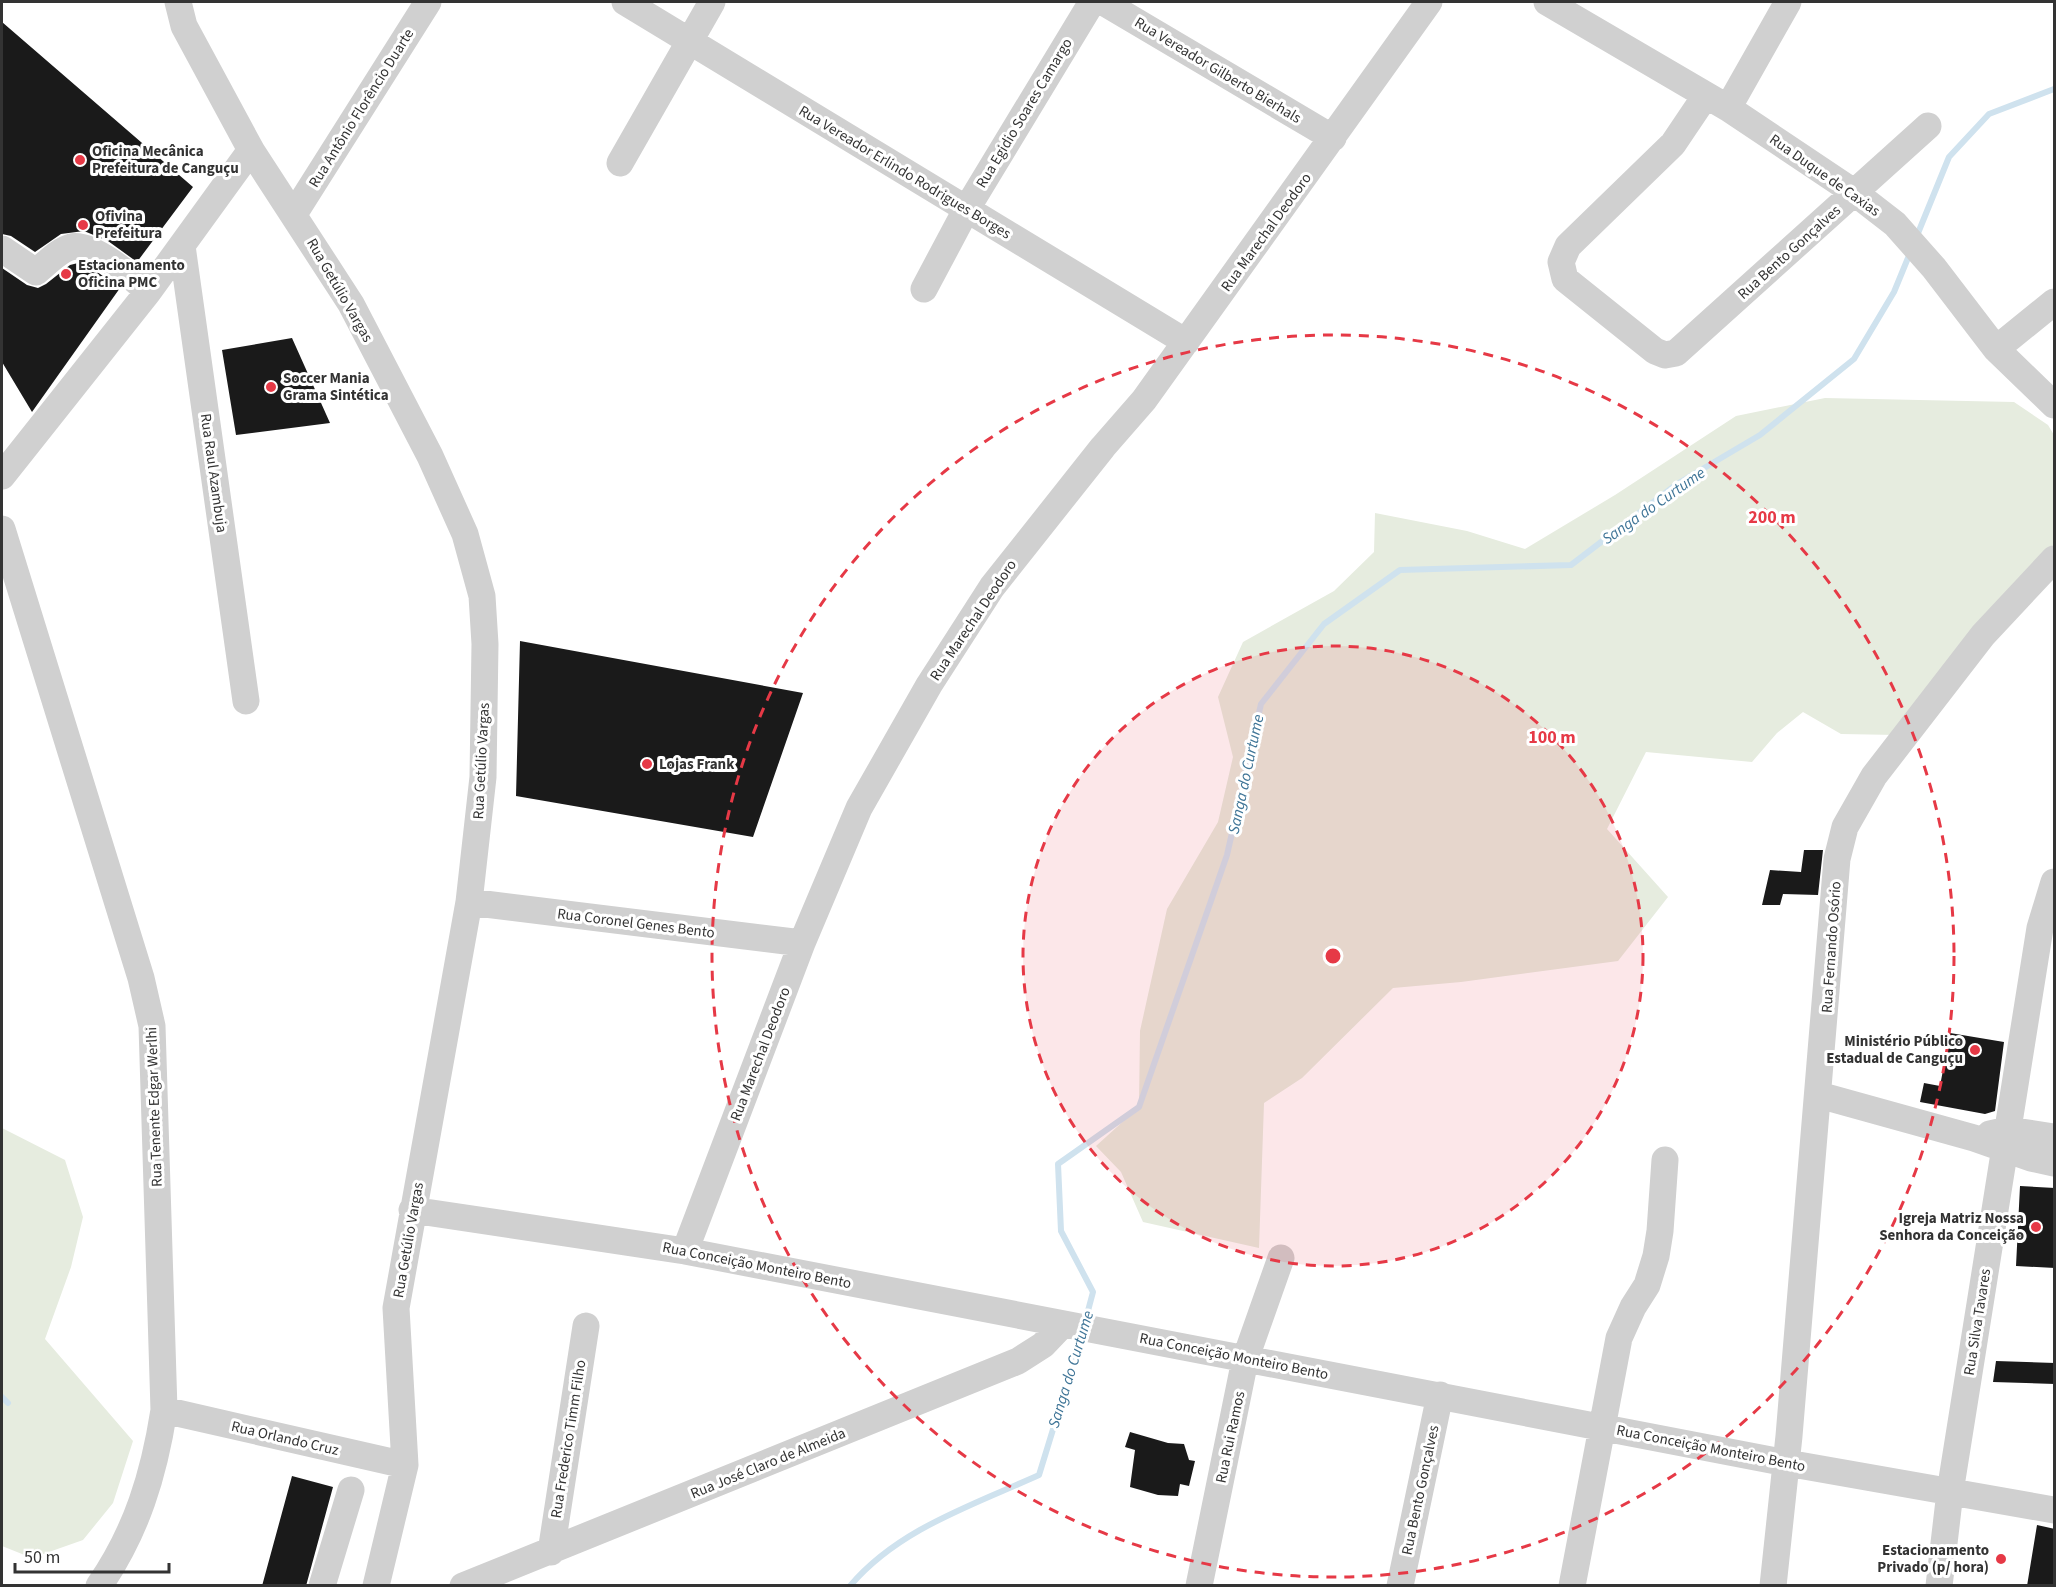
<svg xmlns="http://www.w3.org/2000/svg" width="2056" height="1587" font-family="'Source Sans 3',sans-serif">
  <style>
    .green { fill: #e6ecdf }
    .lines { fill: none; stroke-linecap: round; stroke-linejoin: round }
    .stream { stroke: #cfe2ee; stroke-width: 6 }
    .building { fill: #1a1a1a }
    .minor { stroke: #d0d0d0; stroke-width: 27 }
    .ring { fill: none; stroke: #e63946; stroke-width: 3; stroke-dasharray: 10 8 }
    .poi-dot { fill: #e63946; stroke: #fff; stroke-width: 2 }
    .labels { text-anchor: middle; stroke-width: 6; stroke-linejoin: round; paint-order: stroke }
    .street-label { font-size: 15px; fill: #333; stroke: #fff }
    .poi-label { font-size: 15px; font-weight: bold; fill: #333; stroke: #fff; text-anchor: start }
    .water-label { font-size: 16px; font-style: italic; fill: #3f7597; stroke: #fff }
    .centre { fill: #e63946; stroke: #fff; stroke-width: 3 }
    .ring-label { font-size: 18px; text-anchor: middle; font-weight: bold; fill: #e63946; stroke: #fff; stroke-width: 6; stroke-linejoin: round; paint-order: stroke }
  </style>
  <rect width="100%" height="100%" fill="#fff"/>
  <path class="green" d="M1825,398L2014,402L2048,425L2054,435V544L1897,735L1841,734L1803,712L1777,733L1752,762L1646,752L1607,829L1668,897L1618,961L1461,982L1393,988L1302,1078L1264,1103L1259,1248L1143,1222L1121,1172L1096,1146L1139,1107L1140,1031L1167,909L1218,822L1233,757L1218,697L1243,642L1334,591L1374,552L1375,513L1467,531L1525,549L1615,495L1736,416Z
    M2,1128L65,1160L83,1217L71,1267L45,1339L133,1441L113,1503L83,1540L32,1558L2,1546Z"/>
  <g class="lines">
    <path class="stream" d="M1916,238L1949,157L1989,114L2054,89
      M1085,1322L1093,1292L1061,1231L1058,1164L1139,1107L1227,855L1261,704L1324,624L1400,570L1571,565L1677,484L1760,435L1854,359L1894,292L1910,253
      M2,1397L8,1403
      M850,1586C898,1529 973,1505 1039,1475L1082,1335"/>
  </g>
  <path class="building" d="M2,22L193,187L137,262L108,241L84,231L61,234L35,252L11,236L2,234Z
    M78,263L93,269L120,288L32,412L2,362V268L27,285L38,288L46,284L70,265Z
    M292,338L330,423L236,435L222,350Z
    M520,641L803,693L753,837L516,796Z
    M1804,850H1823L1818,895L1783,894L1780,905H1762L1770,870L1801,872Z
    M1950,1033L2004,1042L1995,1111L1985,1114L1920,1102L1924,1083L1940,1086Z
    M2020,1186L2055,1188V1268L2016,1266Z
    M1996,1361L2055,1363V1384L1993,1382Z
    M1130,1432L1168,1443L1184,1444L1189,1460L1195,1461L1189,1486L1180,1484L1178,1496L1158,1495L1130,1487L1135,1450L1125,1447Z
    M292,1476L333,1487L306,1586H262Z
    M2037,1525L2055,1529V1586H2027Z"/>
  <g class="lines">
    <path class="minor" d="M178,2L184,26L251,150L351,304L430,456L465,534L482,596L485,644L483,777L469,902L396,1308L405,1465L376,1586
      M625,2L1186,342
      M1103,2L1333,138
      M1547,2L1728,108L1855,193L1895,224L1934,268L1996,349L2054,405
      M1706,95L1673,144L1568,246L1561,262L1565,279L1655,351L1665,355L1676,353L1928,126
      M1728,108L1788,2
      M620,163L712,2
      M294,214L428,2
      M182,246L246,701
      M2,249L36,272C46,264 59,250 71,247C91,241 135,279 148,292
      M924,289L966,210L1092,2
      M1996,349L2054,302
      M2,476L148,292L251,150
      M2,529L141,978L152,1026L164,1410C154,1474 137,1531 99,1586
      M469,902L802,943
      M1819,1095L1974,1138L2031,1158L2054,1163
      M1990,1134L2008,1130L2054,1137
      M412,1210L685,1251L1787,1463L2054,1510
      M685,1251L802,943L859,808L929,685L992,587L1103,447L1144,400L1429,2
      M164,1410L405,1465
      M551,1552L586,1326
      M322,1586L351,1490
      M463,1586L1018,1361L1043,1345L1063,1324
      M1199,1586L1245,1360L1281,1258
      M1400,1586L1440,1395
      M1572,1586L1619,1338L1633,1307L1647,1285L1656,1256L1660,1231L1665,1160
      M1773,1586L1789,1436L1837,859L1845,827L1874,776L1983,635L2054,559
      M1939,1586L1950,1492L2040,928L2054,882"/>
  </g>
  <circle cx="1333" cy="956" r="310" fill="#e63946" fill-opacity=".12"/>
  <g class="ring">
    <circle cx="1333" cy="956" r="310"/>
    <circle cx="1333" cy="956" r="621"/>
  </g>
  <g class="poi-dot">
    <circle cx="80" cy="160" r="6"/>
    <circle cx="83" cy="225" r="6"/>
    <circle cx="66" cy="274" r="6"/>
    <circle cx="271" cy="387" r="6"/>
    <circle cx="647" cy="764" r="6"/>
    <circle cx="1975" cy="1050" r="6"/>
    <circle cx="2036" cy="1227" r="6"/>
    <circle cx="2001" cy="1559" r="6"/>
  </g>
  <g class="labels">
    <g class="street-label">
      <text transform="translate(1218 70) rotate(31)" y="5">Rua Vereador Gilberto Bierhals</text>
      <text transform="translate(361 108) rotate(-58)" y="5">Rua Antônio Florêncio Duarte</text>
      <text transform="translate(1024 113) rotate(-59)" y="5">Rua Egidio Soares Camargo</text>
      <text transform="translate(905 172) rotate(31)" y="5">Rua Vereador Erlindo Rodrigues Borges</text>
      <text transform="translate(1825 175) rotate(35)" y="5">Rua Duque de Caxias</text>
      <text transform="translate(1266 232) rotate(-54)" y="5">Rua Marechal Deodoro</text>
      <text transform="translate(1789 252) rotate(-42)" y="5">Rua Bento Gonçalves</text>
      <text transform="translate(340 290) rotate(60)" y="5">Rua Getúlio Vargas</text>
      <text transform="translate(214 473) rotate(82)" y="5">Rua Raul Azambuja</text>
      <text transform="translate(973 620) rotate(-56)" y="5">Rua Marechal Deodoro</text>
      <text transform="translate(481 761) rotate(-87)" y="5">Rua Getúlio Vargas</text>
      <text transform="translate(636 923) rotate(7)" y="5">Rua Coronel Genes Bento</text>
      <text transform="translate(1831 947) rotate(-86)" y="5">Rua Fernando Osório</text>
      <text transform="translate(760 1054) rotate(-69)" y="5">Rua Marechal Deodoro</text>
      <text transform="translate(154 1107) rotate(-92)" y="5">Rua Tenente Edgar Werlhi</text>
      <text transform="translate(408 1240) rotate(-80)" y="5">Rua Getúlio Vargas</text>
      <text transform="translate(757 1265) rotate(11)" y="5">Rua Conceição Monteiro Bento</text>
      <text transform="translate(1977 1322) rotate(-81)" y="5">Rua Silva Tavares</text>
      <text transform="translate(1234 1356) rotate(11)" y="5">Rua Conceição Monteiro Bento</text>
      <text transform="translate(1230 1437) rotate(-78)" y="5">Rua Rui Ramos</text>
      <text transform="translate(285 1438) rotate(13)" y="5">Rua Orlando Cruz</text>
      <text transform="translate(568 1439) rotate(-81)" y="5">Rua Frederico Timm Filho</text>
      <text transform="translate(1711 1448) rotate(11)" y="5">Rua Conceição Monteiro Bento</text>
      <text transform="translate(768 1463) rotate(-22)" y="5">Rua José Claro de Almeida</text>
      <text transform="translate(1420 1490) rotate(-78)" y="5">Rua Bento Gonçalves</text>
    </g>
    <g class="poi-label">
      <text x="92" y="156">Oficina Mecânica<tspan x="92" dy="17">Prefeitura de Canguçu</tspan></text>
      <text x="95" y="221">Ofivina<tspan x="95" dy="17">Prefeitura</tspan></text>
      <text x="78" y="270">Estacionamento<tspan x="78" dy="17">Oficina PMC</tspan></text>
      <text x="283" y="383">Soccer Mania<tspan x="283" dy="17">Grama Sintética</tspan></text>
      <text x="659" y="769">Lojas Frank</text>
      <text x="1963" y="1046" text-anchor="end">Ministério Público<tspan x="1963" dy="17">Estadual de Canguçu</tspan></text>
      <text x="2024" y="1223" text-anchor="end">Igreja Matriz Nossa<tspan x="2024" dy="17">Senhora da Conceição</tspan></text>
      <text x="1989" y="1555" text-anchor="end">Estacionamento<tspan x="1989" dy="17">Privado (p/ hora)</tspan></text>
    </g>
    <g class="water-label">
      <text transform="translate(1653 505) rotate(-35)" y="6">Sanga do Curtume</text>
      <text transform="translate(1245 774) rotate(-78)" y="6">Sanga do Curtume</text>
      <text transform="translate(1070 1369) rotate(-73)" y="6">Sanga do Curtume</text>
    </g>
  </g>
  <circle cx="1333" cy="956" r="9" class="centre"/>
  <g class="ring-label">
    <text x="1772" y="523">200 m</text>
    <text x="1552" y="743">100 m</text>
  </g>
  <rect width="2056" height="1587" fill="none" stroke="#333333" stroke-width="6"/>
  <path d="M15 1563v9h154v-9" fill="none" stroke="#333333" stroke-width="3"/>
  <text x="24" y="1563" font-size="18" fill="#333333" stroke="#ffffff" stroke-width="4.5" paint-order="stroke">50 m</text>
</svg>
